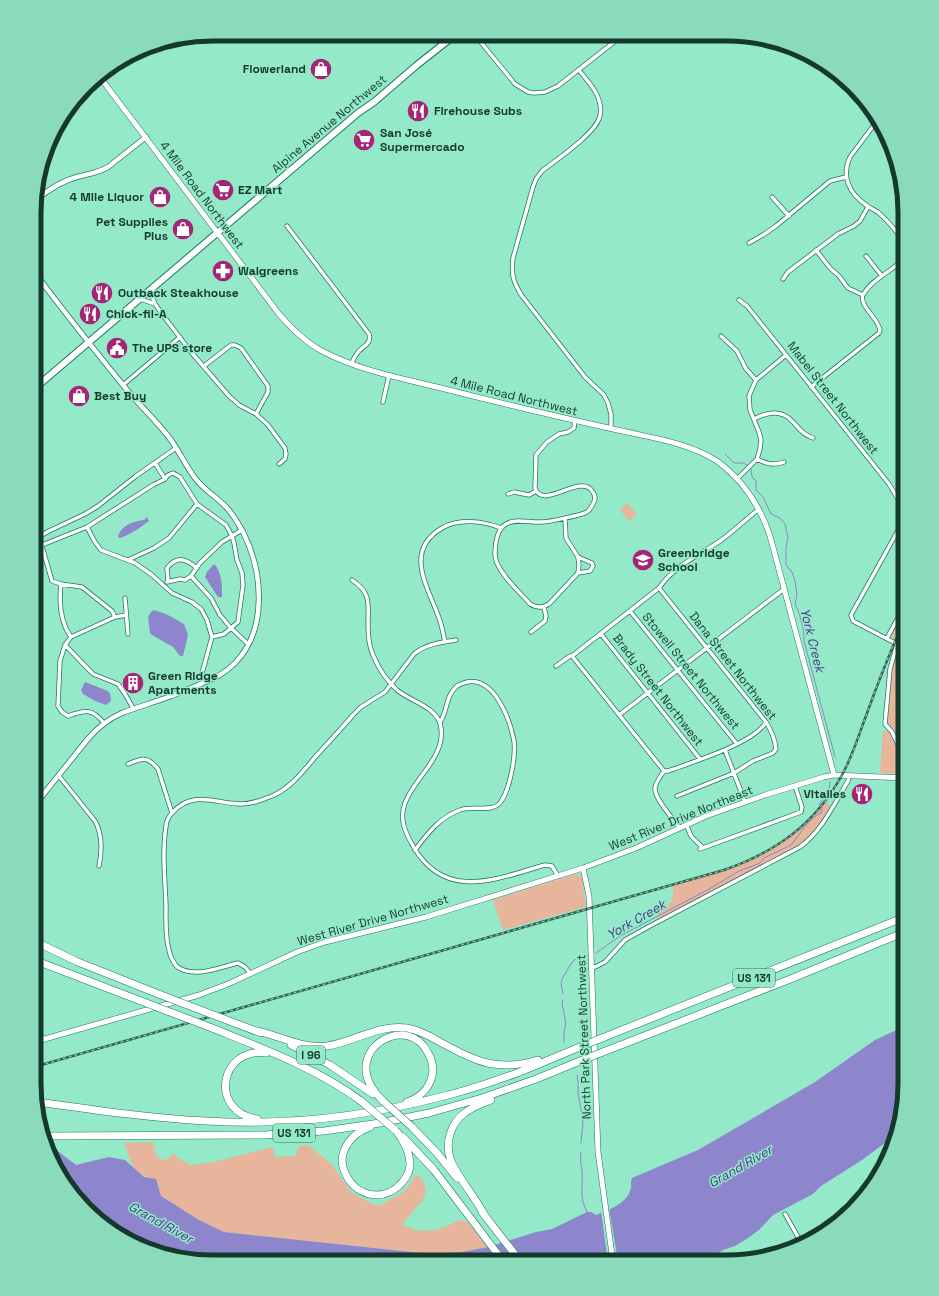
<svg xmlns="http://www.w3.org/2000/svg" width="939" height="1296" font-family="'Space Grotesk',sans-serif">
  <style>
    .green { fill: #e6b59c }
    .water { fill: #8d86cc }
    .pier { fill: #94e9c8 }
    .lines { fill: none; stroke-linecap: round; stroke-linejoin: round }
    .stream { stroke: #8d86cc; stroke-width: 1 }
    .minor-casing { stroke: #1d795d; stroke-width: 5 }
    .tertiary-casing { stroke: #1d795d; stroke-width: 6 }
    .secondary-casing { stroke: #1d795d; stroke-width: 6 }
    .trunk-casing { stroke: #1d795d; stroke-width: 8 }
    .motorway-casing { stroke: #1d795d; stroke-width: 8 }
    .minor { stroke: #fff; stroke-width: 3.5 }
    .tertiary { stroke: #fff; stroke-width: 4.5 }
    .secondary { stroke: #fff; stroke-width: 5 }
    .trunk { stroke: #fff; stroke-width: 6 }
    .motorway { stroke: #fff; stroke-width: 7 }
    .rail-casing { stroke: #326150; stroke-width: 2.5 }
    .rail { stroke: #94e9c8; stroke-width: 1; stroke-dasharray: 3; stroke-linecap: butt }
    .motorway-bridge-casing { stroke: #1d795d; stroke-width: 8; stroke-linecap: butt }
    .motorway-bridge { stroke: #fff; stroke-width: 7 }
    .labels { text-anchor: middle; stroke-width: 3; stroke-linejoin: round; paint-order: stroke }
    .shield { fill: #94e9c8; stroke: #3b6e5b; stroke-width: 1 }
    .shield-label { font-size: 11px; font-weight: bold; fill: #15392c }
    .poi-label { font-size: 12px; font-weight: bold; fill: #15392c; stroke: #94e9c8; text-anchor: start }
    .street-label { font-size: 12px; fill: #15392c; stroke: #94e9c8 }
    .water-label { font-size: 13px; font-style: italic; fill: #49398d; stroke: #94e9c8 }
    .rim { fill: none; stroke: #15392c; stroke-width: 5 }
  </style>
  <rect width="100%" height="100%" fill="#94e9c8"/>
  <path class="green" d="M627,503L637,514L629,521L620,510Z
    M905,608V774L880,773L883,731H887L892,668L900,643L893,639L892,633Z
    M825,800L831,808L807,842L660,921L658,915C669,900 674,908 673,885C697,878 722,872 746,862C777,850 805,827 825,800Z
    M576,874L580,876L582,878L586,907L503,930L493,900Z
    M153,1142L156,1155L162,1160L169,1159L173,1152L176,1157L191,1165L213,1162L273,1147L275,1157L295,1156L299,1146L308,1145L311,1147L331,1164L352,1193L370,1203L380,1206L406,1190L416,1174L423,1180L426,1191L423,1200L414,1210L402,1225C424,1235 439,1231 459,1220L467,1222L488,1247L462,1252L430,1254L224,1232L199,1220L161,1196L156,1179C131,1175 132,1163 124,1143Z"/>
  <path class="water" d="M147,517L149,521C140,528 131,534 120,538L118,537C121,525 134,521 144,520Z
    M214,564C222,571 222,587 222,597H218L205,577L207,572Z
    M154,610L166,614L184,624L188,635L183,656H180L173,647L152,635L150,633L148,617L151,612Z
    M85,682L108,691L110,694L111,701L106,705L95,701L83,694L81,690Z
    M905,1026V1095L897,1134L862,1160L821,1186L813,1194L773,1215L759,1230L748,1238L735,1246L723,1250L704,1262L189,1260L144,1249L104,1225L52,1162L49,1150L55,1149L76,1165L109,1157L125,1160L144,1177L156,1179L161,1196L199,1220L224,1232L430,1254L462,1252L488,1247L536,1232L552,1229L587,1212H591L596,1215C608,1210 626,1204 630,1191C632,1187 630,1183 632,1178L698,1150L815,1082L875,1040Z"/>
  <path class="pier" d="M609,1207L618,1262H608L601,1211Z"/>
  <g class="lines">
    <path class="stream" d="M725,454L734,463H743L747,465
      M751,469L752,477L756,481V490L763,497L771,514L780,518L785,524L788,538L786,548V565L792,572L795,581L797,595L795,604C801,616 804,628 804,641L835,757
      M819,805L829,789L830,782
      M596,953L620,936L711,888L739,871L755,865L760,863L764,858L789,846L792,844C800,834 809,818 821,813L822,808
      M563,994L561,984L562,979L572,962L579,957L587,956
      M563,1000L562,1003L566,1024L564,1031V1042
      M577,1075L578,1082V1092L583,1122L581,1143
      M581,1152C580,1158 581,1165 582,1171C583,1187 579,1197 587,1212"/>
    <g class="minor-casing">
      <path id="minor" d="M475,35L515,84L528,92L534,93L545,92L558,86L623,35
        M579,70C585,78 593,86 597,95C600,102 602,112 599,119C593,135 556,160 542,171L536,179L533,187L513,258C511,275 513,282 522,296L585,377L604,395L608,403L611,414V429
        M876,120L874,125L850,157C841,176 849,193 866,205C870,208 875,210 879,213C889,222 898,233 905,244
        M772,197L789,216
        M287,226L369,334C372,344 363,346 358,352C355,356 353,360 351,364
        M749,243L763,235L776,226L830,181L846,177
        M816,250L830,268L839,276L848,288L863,295
        M866,256L882,276
        M783,279L788,272L838,234L854,226L860,221L868,207
        M150,291L155,304L162,314L191,352L229,396L239,405L256,414L268,425L282,444L285,448L286,454L285,459L279,464
        M140,299L155,304
        M739,300L747,306L889,484L902,506L905,513
        M721,336L737,351L746,369L756,380
        M204,366L231,345H235L241,348L268,386V392L256,414
        M123,385L180,337
        M811,387L879,333L880,330C878,320 868,313 864,304C862,300 862,295 865,292C872,279 895,270 905,257
        M383,402L389,375
        M754,419C767,412 781,409 792,421C800,429 802,434 813,438
        M757,459C767,464 773,466 784,462
        M165,479L168,475L173,473L180,477L197,504L226,525L232,536L234,543L237,560L242,573L243,585L238,622L224,634L212,637
        M737,479L757,459L760,449L761,440L759,432L750,410L749,396L751,391L756,380L786,355
        M508,494L514,492L529,495L536,491
        M565,518L566,538L578,557L579,565L578,573L549,604C542,608 537,608 530,604C519,591 504,579 497,563C494,556 495,550 496,542C497,536 499,528 506,524C516,518 531,523 542,522C548,522 582,515 587,512C590,510 594,503 595,499C595,497 594,493 592,491C581,473 542,511 535,488L536,455L547,442L559,434L568,432L574,428L575,421
        M87,527L95,542L101,550L135,563L152,575L172,593L192,602L201,609L207,620L212,637L202,673
        M242,530L222,542L200,563L191,576L211,598L220,615L230,627L248,644
        M39,536L52,581L61,584L82,587L112,611L115,617
        M35,539L49,531L85,514L98,506L136,476L176,448
        M42,545L87,527L153,485L165,479L155,463
        M578,557L592,563L593,566L590,571L578,573
        M128,560L154,548L169,538L197,504
        M352,580C372,593 368,605 368,625C368,635 369,646 373,655C378,667 387,681 397,690C411,702 439,707 441,728C445,758 414,778 405,803C399,819 405,832 413,846C445,902 496,879 545,865L552,866L558,876
        M168,581L167,568C177,555 186,559 197,568
        M167,582L180,579L185,580L191,576
        M61,584C59,602 60,622 71,637
        M659,588L766,722C771,730 775,739 776,749L773,753L753,761L734,773L677,796
        M125,598L128,634
        M630,611L737,744
        M531,632L545,621L546,616L544,607
        M601,634L700,759
        M887,638L905,605
        M445,642C443,634 442,625 439,618C428,587 403,551 442,528C459,518 483,521 501,528
        M65,645L93,674L118,684L125,694L133,708
        M572,656L664,771
        M556,666L570,656H572L659,588C674,566 699,555 720,541C734,531 746,519 759,509
        M619,715L784,589
        M104,723C92,708 85,710 68,716L62,712L58,706L60,661L65,645L71,637L115,617L126,615
        M725,750L745,802
        M905,759L892,732L885,724L890,669L897,644L853,621L851,615L905,518
        M128,764C142,758 148,756 158,769L172,813
        M664,771H668C692,762 753,744 766,722
        M664,771C661,776 656,781 655,788C654,798 673,819 679,827
        M59,776L95,821C103,835 102,851 99,866
        M686,824L691,836L702,847
        M700,849L801,812L802,807L795,786
        M415,850C427,834 440,817 460,810C472,805 495,814 502,800C510,787 516,756 514,741C510,720 495,677 467,682C463,683 459,684 456,687C445,697 448,711 440,722
        M591,969L605,962L625,940L648,927L800,847C822,831 834,804 848,781L849,776
        M250,973L245,967L238,963C220,967 197,978 179,968C174,965 170,956 169,950C165,936 166,920 166,905C165,879 162,852 166,826C166,822 169,816 172,813C192,790 215,803 240,804C252,804 262,800 272,796C291,788 304,770 317,755C329,742 341,729 353,715L361,707L385,692L414,654C426,644 442,642 456,640
        M785,1214L802,1244"/>
    </g>
    <g class="tertiary-casing">
      <path id="tertiary" d="M36,200C48,190 61,181 77,177C88,174 98,173 108,167L146,137
        M34,806L87,740C97,728 108,719 122,713C138,707 155,702 171,696C180,693 188,689 196,686C212,679 222,676 235,663C268,629 263,572 243,532C238,523 232,512 224,505C215,496 203,489 195,478C186,466 180,453 171,440C158,422 141,407 127,390C96,352 65,313 35,273"/>
    </g>
    <g class="secondary-casing">
      <path id="secondary" d="M99,76L279,314C292,329 305,342 322,351C358,370 399,378 437,387C496,402 554,416 613,429C647,437 688,442 717,461C743,480 760,506 770,536L834,775
        M583,868L589,896L598,1152L613,1262
        M34,1042L199,995L228,984L297,952L325,942L426,917L583,868L636,848L706,816L765,795L824,777L834,775L905,778"/>
    </g>
    <g class="trunk-casing">
      <path id="trunk" d="M35,388L358,113L374,102L417,65L455,35"/>
    </g>
    <g class="motorway-casing">
      <path id="motorway" d="M34,941L78,962L161,995
        M34,960L141,1001
        M232,1022L261,1033
        M212,1028C264,1049 316,1068 361,1101
        M257,1031C281,1036 302,1049 327,1046C354,1042 379,1024 407,1028C419,1030 430,1036 440,1042C477,1062 497,1072 538,1060
        M602,1038L905,917
        M291,1045L330,1065L373,1094
        M603,1052L788,980L905,932
        M383,1101C378,1096 373,1090 370,1084C350,1045 409,1014 428,1053C432,1060 434,1068 432,1076C429,1089 419,1098 407,1102
        M38,1102C94,1110 150,1118 206,1121C287,1126 370,1116 448,1095C472,1089 495,1081 517,1073C540,1064 562,1054 585,1045
        M257,1119C209,1112 219,1047 266,1053
        M370,1127C356,1132 347,1140 343,1154C341,1161 343,1169 346,1175C358,1199 388,1202 404,1180C408,1175 410,1169 410,1163C409,1150 404,1141 397,1132
        M412,1127L437,1153L457,1178
        M46,1136L265,1135L324,1131L380,1123L429,1113L482,1098L536,1079L585,1059
        M403,1137L434,1170L503,1261
        M482,1212L520,1261
        M485,1216C475,1197 459,1179 451,1161C444,1143 451,1122 466,1112C474,1106 483,1103 491,1100"/>
    </g>
    <use href="#minor" class="minor"/>
    <use href="#tertiary" class="tertiary"/>
    <use href="#secondary" class="secondary"/>
    <use href="#trunk" class="trunk"/>
    <use href="#motorway" class="motorway"/>
    <g class="rail-casing">
      <path id="rail" d="M34,1067L724,870C776,852 815,824 842,775C851,759 857,741 863,724C876,689 888,654 905,620"/>
    </g>
    <use href="#rail" class="rail"/>
    <g class="motorway-bridge-casing">
      <path id="motorway-bridge" d="M161,995L232,1022
        M141,1001L212,1028
        M585,1045L602,1038
        M585,1059L603,1052
        M361,1101L394,1129
        M383,1101L412,1127"/>
    </g>
    <use href="#motorway-bridge" class="motorway-bridge"/>
  </g>
  <defs>
    <g id="shop-disc" transform="scale(1.15)"><circle r="9.5" fill="#a52474" stroke="#94e9c8"/><path d="M-5-2.5h2.3a2.7 3.5 0 0 1 5.4 0H5L5.5 6h-11ZM-1.5-2.5h3a1.5 2.3 0 0 0-3 0Z" fill="#fff"/></g>
    <g id="restaurant-disc" transform="scale(1.15)"><circle r="9.5" fill="#a52474" stroke="#94e9c8"/><path d="M-5-6h1v4h1v-4h1v4h1v-4h1v5L-1.5 .5V6h-2V.5L-5-1ZM5-6V6H3V1.5H1.5Q1.5-4 5-6Z" fill="#fff"/></g>
    <g id="supermarket-disc" transform="scale(1.15)"><circle r="9.5" fill="#a52474" stroke="#94e9c8"/><path d="M-6-5.5h2.5l.6 2H6L4.5 2H-2.5L-4.4-4H-6ZM-1.5 3.2a1.3 1.3 0 1 0 .1 0ZM3 3.2a1.3 1.3 0 1 0 .1 0Z" fill="#fff"/></g>
    <g id="pharmacy-disc" transform="scale(1.15)"><circle r="9.5" fill="#a52474" stroke="#94e9c8"/><path d="M-2-6h4v4h4v4h-4v4h-4v-4h-4v-4h4Z" fill="#fff"/></g>
    <g id="civic-disc" transform="scale(1.15)"><circle r="9.5" fill="#a52474" stroke="#94e9c8"/><path d="M-.6-6.5H3V-4.5H.6V-3L4-1V1h2V6H-6V1h2V-1L-.6-3ZM-1.2 2.5V6h2.4V2.5Z" fill="#fff"/></g>
    <g id="school-disc" transform="scale(1.15)"><circle r="9.5" fill="#a52474" stroke="#94e9c8"/><path d="M0-5L7-2L0 1L-7-2ZM-4 1L0 2.5L4 1V4Q0 6-4 4Z" fill="#fff"/></g>
    <g id="building-disc" transform="scale(1.15)"><circle r="9.5" fill="#a52474" stroke="#94e9c8"/><path d="M-4-6H4V6H1V3H-1V6H-4ZM-2.5-4.3h1.7v1.8h-1.7ZM.8-4.3h1.7v1.8H.8ZM-2.5-1h1.7V.8h-1.7ZM.8-1h1.7V.8H.8Z" fill="#fff"/></g>
  </defs>
  <g fill-rule="evenodd">
    <use href="#shop-disc" x="321" y="69"/>
    <use href="#restaurant-disc" x="418" y="111"/>
    <use href="#supermarket-disc" x="364" y="140"/>
    <use href="#supermarket-disc" x="223" y="190"/>
    <use href="#shop-disc" x="160" y="197"/>
    <use href="#shop-disc" x="183" y="229"/>
    <use href="#pharmacy-disc" x="223" y="271"/>
    <use href="#restaurant-disc" x="102" y="293"/>
    <use href="#restaurant-disc" x="90" y="314"/>
    <use href="#civic-disc" x="117" y="348"/>
    <use href="#shop-disc" x="79" y="396"/>
    <use href="#school-disc" x="643" y="560"/>
    <use href="#building-disc" x="133" y="683"/>
    <use href="#restaurant-disc" x="862" y="794"/>
  </g>
  <g class="labels">
    <g class="shield">
      <rect x="733" y="969" width="42" height="18" rx="3"/>
      <rect x="297" y="1046" width="28" height="18" rx="3"/>
      <rect x="273" y="1124" width="42" height="18" rx="3"/>
    </g>
    <g class="shield-label">
      <text x="754" y="982">US 131</text>
      <text x="311" y="1059">I 96</text>
      <text x="294" y="1137">US 131</text>
    </g>
    <g class="poi-label">
      <text x="306" y="73" text-anchor="end">Flowerland</text>
      <text x="434" y="115">Firehouse Subs</text>
      <text x="380" y="137">San José<tspan x="380" dy="14">Supermercado</tspan></text>
      <text x="238" y="194">EZ Mart</text>
      <text x="144" y="201" text-anchor="end">4 Mile Liquor</text>
      <text x="168" y="226" text-anchor="end">Pet Supplies<tspan x="168" dy="14">Plus</tspan></text>
      <text x="238" y="275">Walgreens</text>
      <text x="118" y="297">Outback Steakhouse</text>
      <text x="106" y="318">Chick-fil-A</text>
      <text x="132" y="352">The UPS store</text>
      <text x="94" y="400">Best Buy</text>
      <text x="658" y="557">Greenbridge<tspan x="658" dy="14">School</tspan></text>
      <text x="148" y="680">Green Ridge<tspan x="148" dy="14">Apartments</tspan></text>
      <text x="846" y="798" text-anchor="end">Vitalies</text>
    </g>
    <g class="street-label">
      <text transform="translate(329 124) rotate(-40)" y="4">Alpine Avenue Northwest</text>
      <text transform="translate(202 195) rotate(53)" y="4">4 Mile Road Northwest</text>
      <text transform="translate(514 396) rotate(14)" y="4">4 Mile Road Northwest</text>
      <text transform="translate(833 398) rotate(52)" y="4">Mabel Street Northwest</text>
      <text transform="translate(733 666) rotate(52)" y="4">Dana Street Northwest</text>
      <text transform="translate(691 671) rotate(51)" y="4">Stowell Street Northwest</text>
      <text transform="translate(658 690) rotate(52)" y="4">Brady Street Northwest</text>
      <text transform="translate(681 818) rotate(-22)" y="4">West River Drive Northeast</text>
      <text transform="translate(373 920) rotate(-16)" y="4">West River Drive Northwest</text>
      <text transform="translate(584 1037) rotate(-92)" y="4">North Park Street Northwest</text>
    </g>
    <g class="water-label">
      <text transform="translate(813 640) rotate(76)" y="5">York Creek</text>
      <text transform="translate(636 919) rotate(-30)" y="5">York Creek</text>
      <text transform="translate(740 1166) rotate(-30)" y="5">Grand River</text>
      <text transform="translate(161 1222) rotate(29)" y="5">Grand River</text>
    </g>
  </g>
  <path d="M0 0H939V1296H0ZM212 41H727A171 171 0 0 1 898 212V1084A171 171 0 0 1 727 1255H212A171 171 0 0 1 41 1084V212A171 171 0 0 1 212 41Z" fill="#8adbbc" fill-rule="evenodd"/>
  <path class="rim" d="M212 41H727A171 171 0 0 1 898 212V1084A171 171 0 0 1 727 1255H212A171 171 0 0 1 41 1084V212A171 171 0 0 1 212 41Z"/>
</svg>
